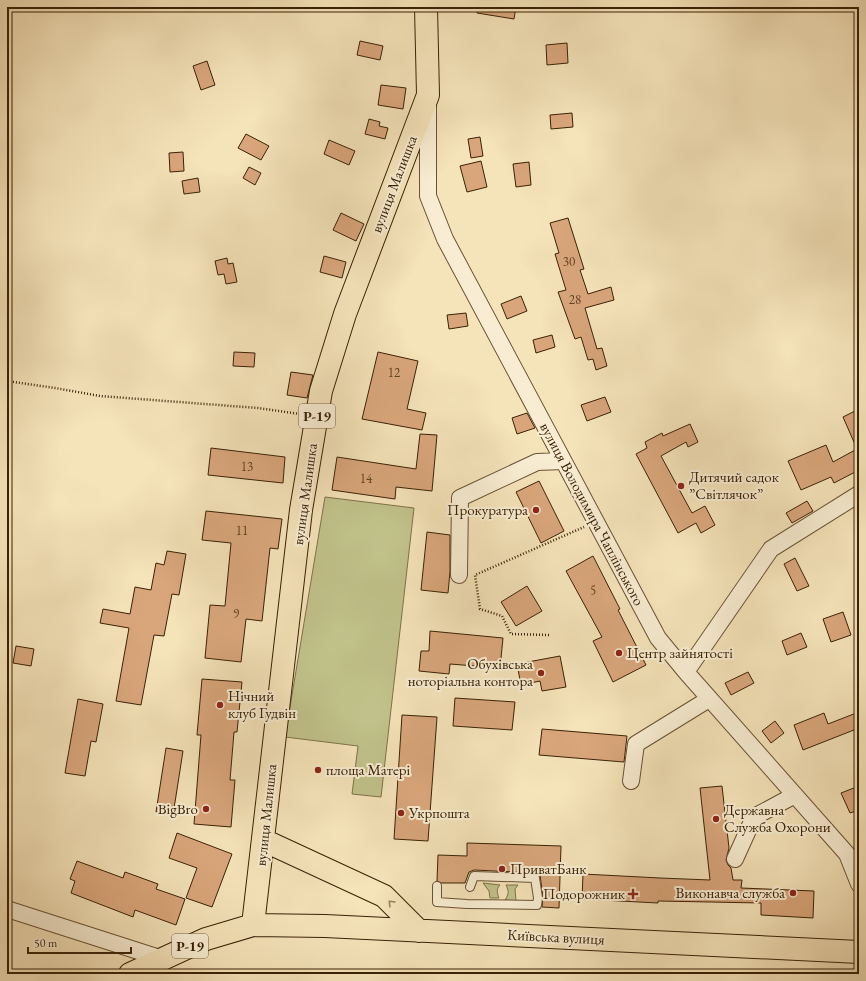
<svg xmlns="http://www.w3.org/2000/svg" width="866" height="981" font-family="'EB Garamond',serif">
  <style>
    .green { fill: #c1c28b; stroke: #7e7248 }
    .building { fill: #d9a67b; stroke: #3a2106 }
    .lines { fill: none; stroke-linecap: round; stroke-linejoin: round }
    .lane-casing { stroke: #695233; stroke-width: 10 }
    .street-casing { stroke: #695233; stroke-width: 18 }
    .primary-casing { stroke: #3a2106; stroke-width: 24 }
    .path { stroke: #3a2106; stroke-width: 2.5; stroke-dasharray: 1 2; stroke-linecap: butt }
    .lane { stroke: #f8edd2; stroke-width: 8 }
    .street { stroke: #f8edd2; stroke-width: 16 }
    .primary { stroke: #f5e3b9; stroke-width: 22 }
    .oneway { stroke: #988260 }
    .poi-dot { fill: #8f2418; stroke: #f8edd2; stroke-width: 1.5 }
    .labels { text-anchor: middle; stroke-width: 4; stroke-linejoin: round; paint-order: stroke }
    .number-label { font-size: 13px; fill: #624223 }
    .shield { fill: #f8edd2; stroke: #735e43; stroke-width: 1 }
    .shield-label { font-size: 14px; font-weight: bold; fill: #3a2106 }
    .street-label { font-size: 15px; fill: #3a2106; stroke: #f8edd2 }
    .poi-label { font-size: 15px; fill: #3a2106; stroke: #f8edd2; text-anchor: start }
  </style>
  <rect width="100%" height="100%" fill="#f5e3b9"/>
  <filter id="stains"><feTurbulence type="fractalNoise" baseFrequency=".005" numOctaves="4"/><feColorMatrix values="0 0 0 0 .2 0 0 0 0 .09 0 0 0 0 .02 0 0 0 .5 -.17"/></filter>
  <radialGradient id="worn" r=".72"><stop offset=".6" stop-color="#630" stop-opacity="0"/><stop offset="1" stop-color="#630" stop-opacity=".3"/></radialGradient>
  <path class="green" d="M325,497L414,508L381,797L352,794L358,746L285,737Z
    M483,883L500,885C496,889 497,893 499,898H490L489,891Z
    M506,885H518L515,889L516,901L505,900C509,894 509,891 506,885Z"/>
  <path class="building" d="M477,7H516L514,19L477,13Z
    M360,41L383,46L380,60L357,55Z
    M567,43L568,63L547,65L546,45Z
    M207,61L215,85L201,90L193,66Z
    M381,85L406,88L403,109L378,105Z
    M572,113L573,127L551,129L550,115Z
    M369,119L380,122L379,126L388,128L385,139L365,134Z
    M246,134L269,146L261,160L238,148Z
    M480,137L483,156L471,158L468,139Z
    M329,140L355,151L349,165L324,154Z
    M183,152L184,171L170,172L169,153Z
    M481,161L487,187L467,192L460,166Z
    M529,162L531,185L516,187L513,164Z
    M249,167L261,173L255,185L243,178Z
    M198,178L200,192L184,194L182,181Z
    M341,213L364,224L356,241L333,230Z
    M568,218L584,269L580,270L588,294L611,287L614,300L585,308L597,349L602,348L607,366L596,370L593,359L588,360L581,337L575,339L558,292L566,290L555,254L559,253L550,223Z
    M324,256L346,262L342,278L320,272Z
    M227,258L228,264L233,263L237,282L226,284L224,274L218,275L215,261Z
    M521,296L527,311L507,319L501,304Z
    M466,313L468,326L449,329L447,315Z
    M552,335L555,347L536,353L533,340Z
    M234,352L255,353L254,367L233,366Z
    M378,352L418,361L407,409L426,413L422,430L362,419Z
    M291,372L313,375L307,398L287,395Z
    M605,397L611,412L587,421L581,405Z
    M859,409V470L834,483L831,477L801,490L788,461L826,445L833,462L857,449L843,417Z
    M527,413L535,428L517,434L512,418Z
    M690,424L698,442L688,447L686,442L661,456L692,513L705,506L715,525L701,533L696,523L678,533L636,454L647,448L645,442L662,433L663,436Z
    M420,434L437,435L432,491L396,487L395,499L332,490L337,457L416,469Z
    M211,448L285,457L283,483L208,475Z
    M539,481L564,531L541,543L516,492Z
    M807,501L813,511L792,523L786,513Z
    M206,511L282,519L278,549L270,548L262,621L246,619L241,662L205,658L210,605L225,606L231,543L202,540Z
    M427,532L450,535V572L448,593L421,590Z
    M167,551L186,554L179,595L172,594L164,636L154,635L141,705L116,701L129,628L100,623L103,609L130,614L135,587L151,590L156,563L164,565Z
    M593,556L620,609L618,610L646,665L613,682L593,641L602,637L566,571Z
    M795,558L809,586L797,591L784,564Z
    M527,586L542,611L516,626L501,602Z
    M843,612L851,635L831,642L823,619Z
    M430,631L503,638L500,668L450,664L449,674L419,671L421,651H429Z
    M801,633L807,647L787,655L782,641Z
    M16,646L34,649L31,666L13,663Z
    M560,656L566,687L542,691L540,681L521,685L517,664Z
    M748,672L754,683L731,695L725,683Z
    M202,679L242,682L237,732H234L230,780H235L231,827L194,824L201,735H197Z
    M455,698L515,702L512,730L453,726Z
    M78,699L103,704L96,742L91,741L85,776L65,773Z
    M859,712V728L803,750L794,725L824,713L828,724Z
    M402,715L437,717L428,841L394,839Z
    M775,721L784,733L771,743L762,731Z
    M542,729L627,736L624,762L539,755Z
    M166,748L183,751L173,815L156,812Z
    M722,786L729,848L726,860L728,865L731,868L733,880H742L741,888L814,891L813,918L761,915V903L658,901V903L582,899L583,874L660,878L710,880L700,788Z
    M859,786V810L850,813L841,793Z
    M177,833L232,854L212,907L186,898L197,868L169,858Z
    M467,843L561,846L559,908L542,907L543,897L540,875L536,873L474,870L469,872L465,883H441L437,881L438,855L467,856Z
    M77,861L123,878L125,872L158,884L156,889L185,899L176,925L135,910L133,917L71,893L75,881L70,879Z"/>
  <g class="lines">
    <g class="lane-casing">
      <path id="lane" d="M437,886V902L467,904L537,905L538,898L535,878L474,876L470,887"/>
    </g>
    <g class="street-casing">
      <path id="street" d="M428,103V196L445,239L658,638L686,672L847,854L859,884
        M459,575L460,498L537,462L563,461
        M686,672L771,549L859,494
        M631,781L636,744L709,699
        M735,859L754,817L795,795
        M7,909L163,959"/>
    </g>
    <g class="primary-casing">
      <path id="primary" d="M263,840L384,896L419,931
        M253,925L301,510L321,391L345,314L428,95L426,7
        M130,974L206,939L253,925L325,926L859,952"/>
    </g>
    <path class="path" d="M7,381L55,388L100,396L258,408L300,414
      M549,635L511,634L502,616L480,609L475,575L584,527"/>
    <use href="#lane" class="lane"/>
    <use href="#street" class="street"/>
    <use href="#primary" class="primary"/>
  </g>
  <defs><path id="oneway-chevron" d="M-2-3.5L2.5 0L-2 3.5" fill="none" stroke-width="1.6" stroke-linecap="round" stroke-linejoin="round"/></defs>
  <use class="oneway" href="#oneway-chevron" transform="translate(391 903) rotate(-135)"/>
  <g class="poi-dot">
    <circle cx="681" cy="486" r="4"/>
    <circle cx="536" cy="510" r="4"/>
    <circle cx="619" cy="653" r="4"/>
    <circle cx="541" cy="673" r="4"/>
    <circle cx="220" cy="705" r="4"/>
    <circle cx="318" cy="770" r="4"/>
    <circle cx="206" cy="809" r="4"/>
    <circle cx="401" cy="813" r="4"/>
    <circle cx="716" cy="819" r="4"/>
    <circle cx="502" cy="869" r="4"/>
    <circle cx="793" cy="893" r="4"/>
    <path d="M631 888h4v4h4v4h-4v4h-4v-4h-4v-4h4z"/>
  </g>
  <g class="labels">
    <g class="number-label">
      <text x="569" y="266">30</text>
      <text x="575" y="304">28</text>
      <text x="394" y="377">12</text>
      <text x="247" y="471">13</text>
      <text x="366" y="483">14</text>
      <text x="242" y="535">11</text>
      <text x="593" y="595">5</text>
      <text x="236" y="618">9</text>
    </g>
    <g class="shield">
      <rect x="299" y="404" width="36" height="24" rx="3"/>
      <rect x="172" y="934" width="36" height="24" rx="3"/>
    </g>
    <g class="shield-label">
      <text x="317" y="421">Р-19</text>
      <text x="190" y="951">Р-19</text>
    </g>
    <g class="street-label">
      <text transform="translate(394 184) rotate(-69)" y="5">вулиця Малишка</text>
      <text transform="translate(305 494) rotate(-82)" y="5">вулиця Малишка</text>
      <text transform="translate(592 514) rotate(62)" y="5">вулиця Володимира Чаплінського</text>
      <text transform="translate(266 815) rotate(-84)" y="5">вулиця Малишка</text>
      <text transform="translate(556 937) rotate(3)" y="5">Київська вулиця</text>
    </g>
    <g class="poi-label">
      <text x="689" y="482">Дитячий садок<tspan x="689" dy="17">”Світлячок”</tspan></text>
      <text x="528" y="515" text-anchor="end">Прокуратура</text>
      <text x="627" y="658">Центр зайнятості</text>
      <text x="533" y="669" text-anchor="end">Обухівська<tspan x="533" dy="17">ноторіальна контора</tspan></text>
      <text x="228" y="701">Нічний<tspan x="228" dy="17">клуб Гудвін</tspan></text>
      <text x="326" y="775">площа Матері</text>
      <text x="198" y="814" text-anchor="end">BigBro</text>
      <text x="724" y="815">Державна<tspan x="724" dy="17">Служба Охорони</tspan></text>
      <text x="409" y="818">Укрпошта</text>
      <text x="510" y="874">ПриватБанк</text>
      <text x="785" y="898" text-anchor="end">Виконавча служба</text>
      <text x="625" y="899" text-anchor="end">Подорожник</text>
    </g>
  </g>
  <rect width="866" height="981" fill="none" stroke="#f5e3b9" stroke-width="24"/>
  <rect x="8" y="8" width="850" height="965" fill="none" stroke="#3a2106" stroke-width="2"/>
  <rect x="12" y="12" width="842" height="957" fill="none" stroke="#3a2106"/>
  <path d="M28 947v6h103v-6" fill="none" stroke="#3a2106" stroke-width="2"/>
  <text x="34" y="947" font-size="12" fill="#3a2106" stroke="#f8edd2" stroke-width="3" paint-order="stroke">50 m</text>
  <rect width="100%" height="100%" filter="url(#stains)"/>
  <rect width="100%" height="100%" fill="url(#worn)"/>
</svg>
